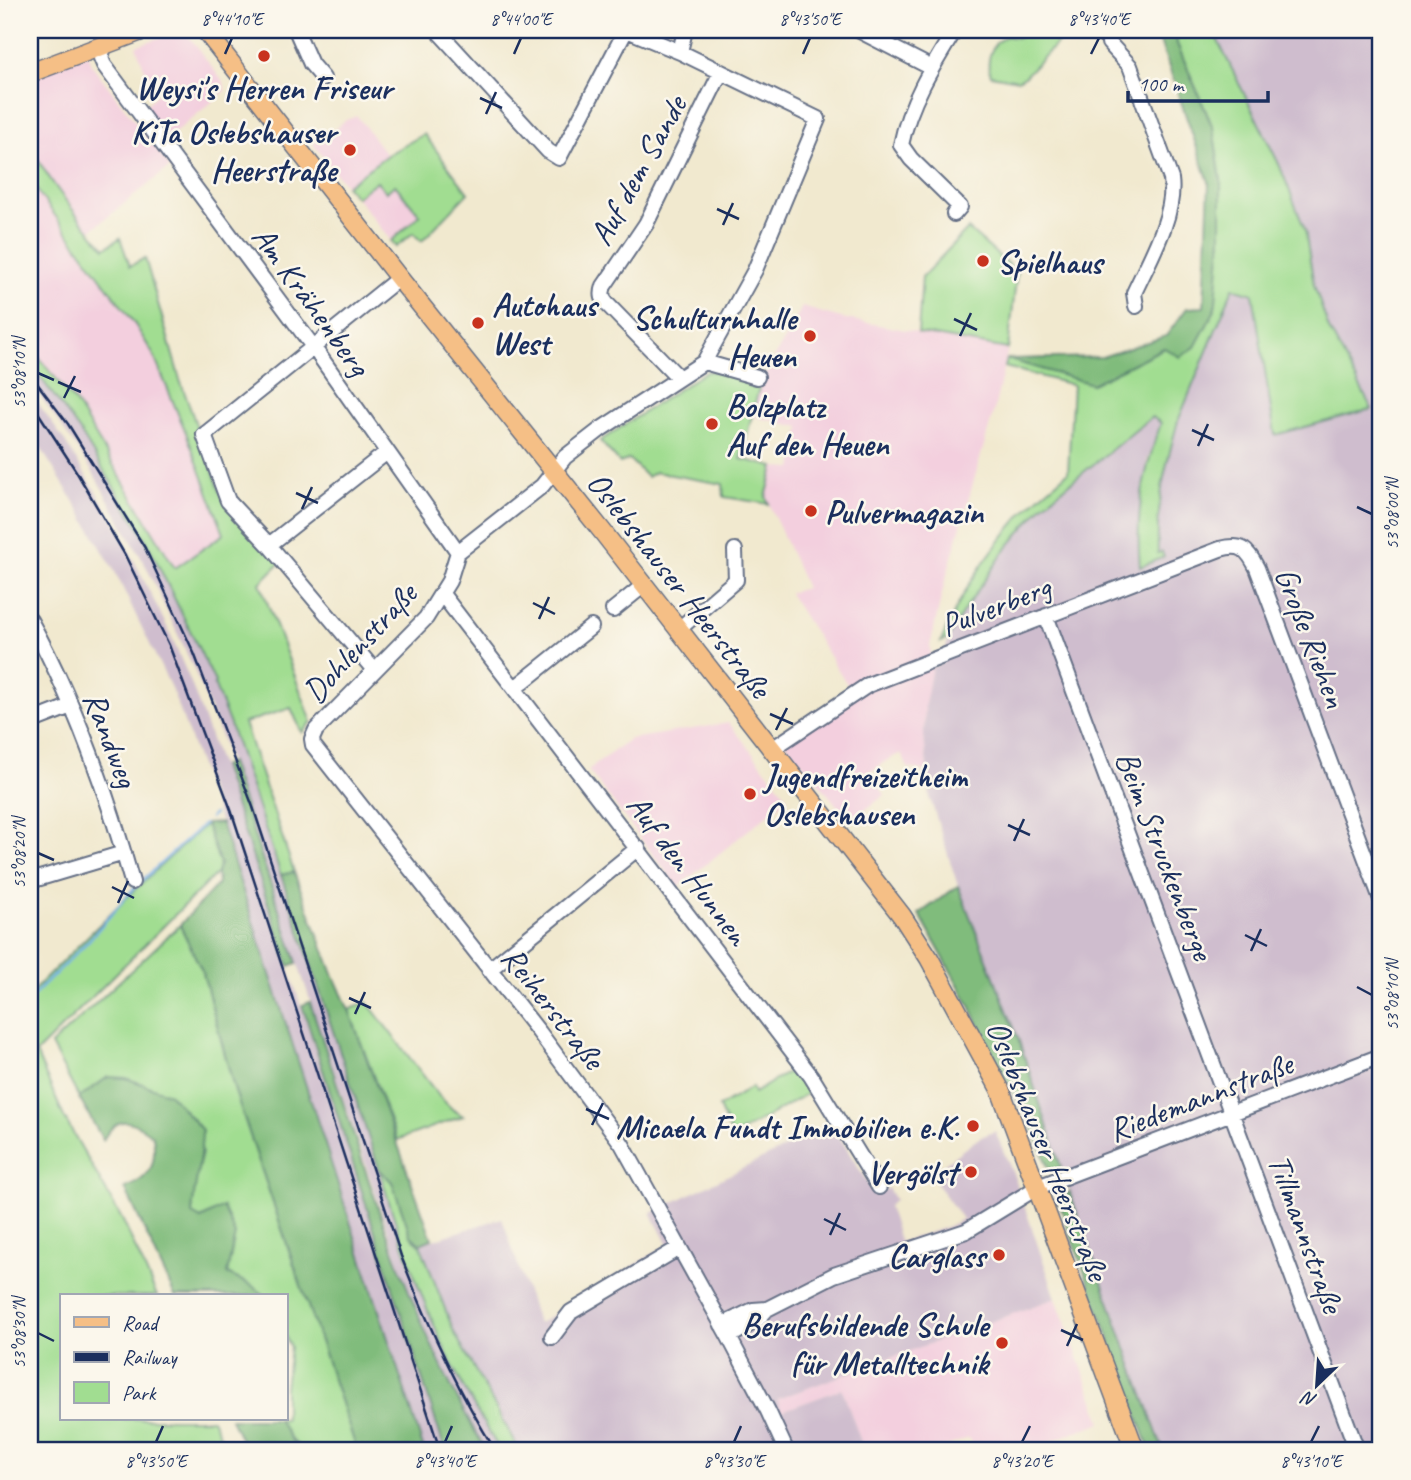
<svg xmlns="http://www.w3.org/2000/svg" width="1411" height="1480" font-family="Caveat,sans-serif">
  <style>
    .built { fill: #f3cfde }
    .industrial { fill: #cfbdce }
    .green { fill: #a1dd91; stroke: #5e8678; stroke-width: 2 }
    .forest { fill: #80bc7b; stroke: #4e766c; stroke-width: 2 }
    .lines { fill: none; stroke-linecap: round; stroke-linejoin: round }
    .stream { stroke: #74afe5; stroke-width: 2.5 }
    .minor-casing { stroke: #667086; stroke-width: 18 }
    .major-casing { stroke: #667086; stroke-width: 21 }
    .minor { stroke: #fff; stroke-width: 14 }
    .major { stroke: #f5bf86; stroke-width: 18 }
    .rail { stroke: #1b2f5e; stroke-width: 2.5 }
    .ticks { fill: none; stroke: #1b2f5e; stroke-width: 2.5 }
    .poi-dot { fill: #c8321e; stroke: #fbf7ec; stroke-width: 2.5 }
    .labels { text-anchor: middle; stroke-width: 5; stroke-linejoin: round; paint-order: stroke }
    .poi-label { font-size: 33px; font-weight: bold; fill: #1b2f5e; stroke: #fbf7ec; text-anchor: end }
    .street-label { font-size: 33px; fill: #1b2f5e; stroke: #fbf7ec }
    .neatline { fill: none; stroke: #1b2f5e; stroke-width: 2.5 }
    .ticks-label { font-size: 18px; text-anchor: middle; fill: #1b2f5e }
  </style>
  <rect width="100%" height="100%" fill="#fbf7ec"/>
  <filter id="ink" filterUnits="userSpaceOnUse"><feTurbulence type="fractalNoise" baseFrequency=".0143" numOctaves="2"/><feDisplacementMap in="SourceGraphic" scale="14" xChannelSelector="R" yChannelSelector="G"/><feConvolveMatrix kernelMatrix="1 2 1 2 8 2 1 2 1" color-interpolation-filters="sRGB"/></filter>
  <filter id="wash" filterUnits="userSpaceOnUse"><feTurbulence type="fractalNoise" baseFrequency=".00686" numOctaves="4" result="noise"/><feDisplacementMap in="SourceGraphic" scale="28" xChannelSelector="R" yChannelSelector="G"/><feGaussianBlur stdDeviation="1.57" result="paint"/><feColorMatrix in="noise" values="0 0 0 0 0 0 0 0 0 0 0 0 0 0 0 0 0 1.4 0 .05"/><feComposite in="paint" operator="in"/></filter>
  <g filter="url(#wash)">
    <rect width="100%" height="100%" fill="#f1e9cf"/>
    <path class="built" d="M175,32L190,38L224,83L225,91L167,139L143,108L160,91L147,75L136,46Z
      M88,54L91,64L170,167L90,231L40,165L30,146V75Z
      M357,116L387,155L346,186L313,144L346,120Z
      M30,178L40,195L134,323L153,354L187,435L224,534L175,569L76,403L30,347Z
      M377,181L395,185L420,216L391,241L356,197Z
      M802,307L841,318L1008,349L994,410L944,585L930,646L932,667L925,704L924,736L927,771L908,768L901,753L886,761L870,772L885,795L850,821L783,740L852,692L789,593L806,588L766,497L774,467L793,468L800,427L751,416L760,384Z
      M729,723L788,798L678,887L588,770L630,739Z
      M1056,1298L1102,1422L1027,1450H974L969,1438L936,1450H864L842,1389L782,1411L779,1406L777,1399Z"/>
    <path class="industrial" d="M1215,30H1381V1450H1163L1061,1167L1018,1038L958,886L930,798L924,736L925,704L932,667L943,663L948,639L963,612L1006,549L1043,505L1152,417L1161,423L1147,461L1140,566L1164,557L1158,553L1156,520L1161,489L1172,441L1178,421L1233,288L1253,294L1275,435L1372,409L1329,329L1314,285L1305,230L1279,164L1218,41Z
      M30,363L79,430L145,538L215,682L214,684L253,790L355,1093L411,1272L457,1375L500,1450H486L462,1411L410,1295L220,734L193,667L147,568L91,469L30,381Z
      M30,392L62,437L115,522L167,627L190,680L249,846L445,1450H424L221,823L173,692L115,572L79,509L30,431Z
      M832,1125L875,1195L888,1188L895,1200L888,1206L900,1242L944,1228L962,1219L930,1174L979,1138L995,1131L1014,1176L1056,1298L777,1399L782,1411L842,1389L864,1450H519L454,1332L420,1244L502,1218L538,1324L668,1245L651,1213Z"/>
    <path class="green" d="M1028,30H1065L1068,32L1025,76L1018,80L991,75C985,62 991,41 1007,36C1016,39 1021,38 1028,30Z
      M1175,30H1215L1218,41L1279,164L1305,230L1314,285L1329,329L1372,409L1275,435L1253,294L1233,288L1178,421C1165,468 1156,503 1158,553L1162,552L1164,557L1140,567C1135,514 1143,473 1161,423L1152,417L1043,505L1006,549L963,612L948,639L941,642C959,595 990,550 1023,513C1036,498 1053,486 1068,472L1073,385L1005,367L1007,359L1092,384L1164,348L1214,312L1221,239V180L1213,128L1177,44Z
      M424,134L468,193L423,240L421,241L413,233L396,247L391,241L420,215L395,185L386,192L377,181L356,197L346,186L387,155Z
      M30,146C50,182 77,217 105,248L120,238L130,266L145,258L180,380L223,499L280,563L260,583L312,722L302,733L291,708L244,723L294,872L281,875L230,725L214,684L215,682L145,538L79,430L30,363V347L76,403L175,568L224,534L187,435L153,354L134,323L40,195L30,178Z
      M968,229L1017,272L1008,349L918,333L922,277Z
      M713,371L760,384L741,459L774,467L766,497L769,504L724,497L723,484L655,472L647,477L629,459L620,463L600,441L705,372Z
      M206,824L220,864L217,873L36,1053L64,1117L123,1221L157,1296H61V1419H212L227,1450H30V994L130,894Z
      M180,925L203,973L234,1088L357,1450H303L291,1440L278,1419H285V1388L290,1347L285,1335V1296H266L251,1285L227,1274L234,1234L223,1208L201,1219L192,1214L195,1181L202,1153L108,1077L79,1098L51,1045Z
      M367,1002L439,1096L452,1109L463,1116L397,1140L349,1010Z
      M793,1069L810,1092L732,1137L719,1107L752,1087L754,1093Z
      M379,1169L392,1182L411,1236L420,1244L454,1332L519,1450H500C443,1361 409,1270 379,1169Z"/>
    <path class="forest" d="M1156,30H1175L1177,44L1213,128L1221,180V239L1216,302L1214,312L1195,347L1180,357L1164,348L1092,384L1007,359L1102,357L1166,336L1187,308L1204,307L1209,182Z
      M230,762L297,963L289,966L222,766Z
      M221,823L424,1450H357L234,1088L203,973L180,925L218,884L217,873L220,864L206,824Z
      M294,872L333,974L349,1010L432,1239L420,1244L411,1236L392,1182L379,1169L281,875Z
      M958,886L1018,1038L1061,1167L1053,1170L1048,1167L1030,1122L1009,1087L969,1004L919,914Z
      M310,1002C362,1154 403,1313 486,1450H445L302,1005Z
      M108,1077L126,1078L170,1094L202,1130C202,1158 194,1185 192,1214L201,1219L223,1207L235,1234L227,1274L251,1285L266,1296H175L125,1188C152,1178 157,1163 153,1136C132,1119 118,1114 103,1140L79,1098Z
      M1069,1191L1163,1450H1150L1060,1205Z
      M231,1419H278L291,1440L303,1450H246Z"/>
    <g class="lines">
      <path class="stream" d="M210,818L214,814
        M30,999L89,940L134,888L204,824"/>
    </g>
  </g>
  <g filter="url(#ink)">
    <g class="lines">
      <g class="minor-casing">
        <path id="minor" d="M296,30L311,64L323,78
          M437,30L548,151L559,158L626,30
          M627,30L680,52
          M685,30L680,52L818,119L755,270L704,362L601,429L565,457L542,486L458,552L449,581L426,618L316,730L312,739L313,745L539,1032L622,1144L729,1337L768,1411L786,1450
          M858,30L932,68
          M1093,30L1098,34
          M1109,43L1130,66L1171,179C1176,215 1149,260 1134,293L1136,306
          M104,46L101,58L104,65L314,348L458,552
          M954,214L960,207L911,159L901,145C909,104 933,65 955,30
          M704,362L757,377
          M679,378L609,306C602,299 601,295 604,286L646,224L721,72
          M269,545L387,452
          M442,594L811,1076L879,1187
          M613,610L644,585
          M1046,616L1357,1450
          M30,620C75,702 107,792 132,882
          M679,629L736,580L735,550
          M374,670L269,545L228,501L204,435L399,278
          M515,688L591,627
          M30,722L71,706
          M772,749L868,685L1220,549C1242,543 1247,549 1257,568L1381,899
          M30,881L124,853
          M489,970L638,848
          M722,1325L753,1310L767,1309
          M552,1337L571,1312L679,1248
          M729,1337L758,1319L767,1309L834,1275L966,1231L1038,1187L1381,1056"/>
      </g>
      <g class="major-casing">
        <path id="major" d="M205,30L399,278L602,531L902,916L929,958L1000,1089L1135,1450
          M30,73L144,30"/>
      </g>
      <use href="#minor" class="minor"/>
      <use href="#major" class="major"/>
      <path class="rail" d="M30,374L68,424L145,548L194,653L253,807L401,1256C427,1323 456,1388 495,1450
        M30,400L76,471L125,555L169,645L231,810L440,1450"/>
    </g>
  </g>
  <path class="ticks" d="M225,54L232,38M514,54L521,38M803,54L810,38M1091,54L1099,38M480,98L502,108M486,114L496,92M717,209L739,219M723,225L733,203M954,319L977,330M960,336L971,313M38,373L54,380M58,382L81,392M64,398L75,376M1192,430L1214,440M1198,446L1208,424M296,493L318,503M1357,507L1372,514M302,509L312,487M533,603L555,614M539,619L549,597M770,714L793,724M776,730L787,708M1008,825L1030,835M1014,841L1024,819M38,853L54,860M112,887L134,898M118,903L128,881M1245,935L1267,946M1251,951L1261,929M1357,987L1372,995M349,998L371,1008M355,1014L365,992M586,1109L609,1119M592,1125L603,1103M824,1219L846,1230M830,1235L840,1213M1061,1330L1083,1340M38,1333L54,1341M1067,1346L1077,1324M156,1442L163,1426M445,1442L452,1426M734,1442L741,1426M1022,1442L1030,1426M1311,1442L1319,1426"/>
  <g class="poi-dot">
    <circle cx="264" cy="56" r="7"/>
    <circle cx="350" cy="150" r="7"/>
    <circle cx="983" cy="261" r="7"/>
    <circle cx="478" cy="323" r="7"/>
    <circle cx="810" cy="336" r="7"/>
    <circle cx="712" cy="424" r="7"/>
    <circle cx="811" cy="511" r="7"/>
    <circle cx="750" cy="794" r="7"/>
    <circle cx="973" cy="1126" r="7"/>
    <circle cx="971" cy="1172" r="7"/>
    <circle cx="999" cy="1255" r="7"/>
    <circle cx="1002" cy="1343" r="7"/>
  </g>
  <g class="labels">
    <g class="poi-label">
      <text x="264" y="99" text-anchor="middle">Weysi's Herren Friseur</text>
      <text x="336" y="143">KiTa Oslebshauser<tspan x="336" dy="38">Heerstraße</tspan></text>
      <text x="997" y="273" text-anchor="start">Spielhaus</text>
      <text x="492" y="316" text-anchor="start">Autohaus<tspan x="492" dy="38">West</tspan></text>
      <text x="796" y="329">Schulturnhalle<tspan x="796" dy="38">Heuen</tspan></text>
      <text x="726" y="417" text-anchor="start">Bolzplatz<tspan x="726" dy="38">Auf den Heuen</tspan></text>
      <text x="825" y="523" text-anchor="start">Pulvermagazin</text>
      <text x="764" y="787" text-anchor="start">Jugendfreizeitheim<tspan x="764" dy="38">Oslebshausen</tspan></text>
      <text x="959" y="1138">Micaela Fundt Immobilien e.K.</text>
      <text x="957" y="1184">Vergölst</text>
      <text x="985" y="1267">Carglass</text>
      <text x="988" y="1336">Berufsbildende Schule<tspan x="988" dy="38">für Metalltechnik</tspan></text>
    </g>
    <g class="street-label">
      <text transform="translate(637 170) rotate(-61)" y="12">Auf dem Sande</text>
      <text transform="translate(312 300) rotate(54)" y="12">Am Krähenberg</text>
      <text transform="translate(680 584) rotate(52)" y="12">Oslebshauser Heerstraße</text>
      <text transform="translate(995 605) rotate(-21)" y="12">Pulverberg</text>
      <text transform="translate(1312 637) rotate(69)" y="12">Große Riehen</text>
      <text transform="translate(359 642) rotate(-47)" y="12">Dohlenstraße</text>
      <text transform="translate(112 739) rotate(69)" y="12">Randweg</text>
      <text transform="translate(1166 855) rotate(69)" y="12">Beim Struckenberge</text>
      <text transform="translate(689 869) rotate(53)" y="12">Auf den Hunnen</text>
      <text transform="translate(554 1007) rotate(52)" y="12">Reiherstraße</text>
      <text transform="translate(1200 1096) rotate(-21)" y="12">Riedemannstraße</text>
      <text transform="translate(1049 1150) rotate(68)" y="12">Oslebshauser Heerstraße</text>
      <text transform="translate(1307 1233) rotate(70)" y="12">Tillmannstraße</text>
    </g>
  </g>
  <rect width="1411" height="1480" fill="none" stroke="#fbf7ec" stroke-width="77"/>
  <rect x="60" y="1294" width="228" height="126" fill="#fbf7ec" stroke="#a1a7b3" stroke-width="2"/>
  <rect x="74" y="1317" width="35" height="10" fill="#f5bf86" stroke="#a1a7b3" stroke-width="2"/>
  <text x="122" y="1330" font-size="21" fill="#1b2f5e">Road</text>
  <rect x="74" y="1352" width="35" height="10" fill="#1b2f5e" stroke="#a1a7b3" stroke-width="2"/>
  <text x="122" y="1364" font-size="21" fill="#1b2f5e">Railway</text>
  <rect x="74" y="1382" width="35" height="21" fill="#a1dd91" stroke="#a1a7b3" stroke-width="2"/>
  <text x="122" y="1400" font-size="21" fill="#1b2f5e">Park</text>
  <g transform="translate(1317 1385) rotate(205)" stroke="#fbf7ec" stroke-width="5" paint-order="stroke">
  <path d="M0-5L12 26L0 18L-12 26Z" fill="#1b2f5e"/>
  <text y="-10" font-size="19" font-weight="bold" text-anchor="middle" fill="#1b2f5e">N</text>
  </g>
  <path d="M1128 91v10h140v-10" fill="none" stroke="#1b2f5e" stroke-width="3.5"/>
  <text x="1138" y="91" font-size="21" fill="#1b2f5e" stroke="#fbf7ec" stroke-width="5" paint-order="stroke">100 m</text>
  <rect x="38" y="38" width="1334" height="1404" class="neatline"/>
  <g class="ticks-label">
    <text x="232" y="25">8°44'10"E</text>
    <text x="521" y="25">8°44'00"E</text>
    <text x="810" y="25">8°43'50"E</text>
    <text x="1099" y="25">8°43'40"E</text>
    <text transform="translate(19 373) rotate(-90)" y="6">53°08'10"N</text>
    <text transform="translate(1392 514) rotate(-90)" y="6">53°08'00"N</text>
    <text transform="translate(19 853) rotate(-90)" y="6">53°08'20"N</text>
    <text transform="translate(1392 995) rotate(-90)" y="6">53°08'10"N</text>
    <text transform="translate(19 1333) rotate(-90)" y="6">53°08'30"N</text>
    <text x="156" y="1467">8°43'50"E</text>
    <text x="445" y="1467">8°43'40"E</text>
    <text x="734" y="1467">8°43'30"E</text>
    <text x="1022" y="1467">8°43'20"E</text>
    <text x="1311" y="1467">8°43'10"E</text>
  </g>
</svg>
